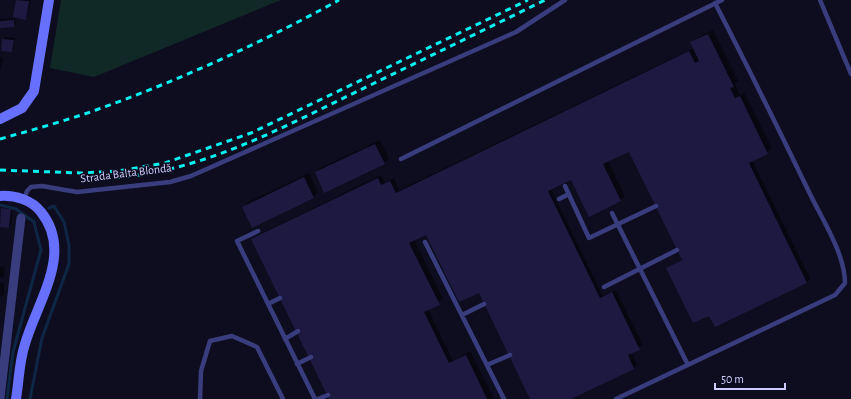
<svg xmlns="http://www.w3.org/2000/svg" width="851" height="399" font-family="'Alegreya Sans',sans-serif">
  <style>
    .green { fill: #102926 }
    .shadow { fill: #0007 }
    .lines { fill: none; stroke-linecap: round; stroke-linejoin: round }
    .stream { stroke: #0d2744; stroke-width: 3 }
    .building { fill: #1e1940 }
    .lane { stroke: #393d7e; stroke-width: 4.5 }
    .street { stroke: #393d7e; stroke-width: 9 }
    .secondary { stroke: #6670fc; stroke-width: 10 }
    .rail { stroke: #05f0f1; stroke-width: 3; stroke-dasharray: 6 5; stroke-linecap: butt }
    .labels { text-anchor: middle; stroke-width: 3; stroke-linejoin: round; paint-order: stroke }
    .street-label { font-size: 12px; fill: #cecdfe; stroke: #0e0d20 }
  </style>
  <rect width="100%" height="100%" fill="#0e0d20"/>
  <path class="green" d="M61,0H281L94,77L50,68Z"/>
  <path class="shadow" d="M17,0H31L27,16L25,18L14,16Z
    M15,18L16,24L14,26L0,27V19Z
    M713,30L738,81L735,84L740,95L744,92L772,148L767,153L752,160L810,278L807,282L715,326L709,314L667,268L682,259L629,151L608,161L625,196L621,200L589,215L571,179L551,189L603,296L616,290L643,345L631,353L637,364L634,368L569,399H531L479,292L427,233L414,239L443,299L428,309L453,361L470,351L494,399H330L252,239L256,236L381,175L385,183L394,178L399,190L694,48L691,43L696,38Z
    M5,37L15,38L14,49L12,51L2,50L3,39Z
    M0,57L3,58L0,71Z
    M380,140L389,159L384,163L316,172L320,168Z
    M309,173L318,192L314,197L253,226L243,207L248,202Z
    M4,207L13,208L11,225L9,227L2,209Z
    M0,266L5,267L4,276L2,278H0Z
    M0,283H4V294L1,297Z"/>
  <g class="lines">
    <path class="stream" d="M0,205L16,209L34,222L41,250L13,352L7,399
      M30,399L42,338L69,264V245L64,222L54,206L49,208"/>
  </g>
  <path class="building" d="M16,0L29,1L26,20L13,17Z
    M14,20V27L0,28V21Z
    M708,34L734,87L730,88L735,98L740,96L768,154L749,163L807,283L715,327L709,316L693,323L666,268L682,260L629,152L603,164L621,201L589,217L571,180L548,191L600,298L612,292L640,350L628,355L634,369L571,399H530L479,293L459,302L426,235L409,243L440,305L424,312L449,363L466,355L487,399H329L251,239L378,178L381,185L390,181L396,193L689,51L695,63L699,61L690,42Z
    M2,39L14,40L12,52L1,51Z
    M375,144L385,164L324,193L315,172Z
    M304,177L314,198L252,228L242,207Z
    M1,208L11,209L9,228L0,227Z"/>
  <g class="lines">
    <path class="lane" d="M820,0L851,74
      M401,159L722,0
      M565,186L589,238L656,206
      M24,199L27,191L31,187L42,186L77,192L170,182L191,176L516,32L565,0
      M559,199L569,194
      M612,213L688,365
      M258,231L237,241L315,399
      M425,242L504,399
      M604,287L677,250
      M268,304L280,298
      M462,315L484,304
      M285,339L298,331
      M297,364L311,357
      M487,365L510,355
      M200,399L201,371L210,341L232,336L257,347L283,399
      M318,399L328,395
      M616,399L835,295L845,283C845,254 822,219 810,194C779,130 748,67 715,3"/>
    <path class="street" d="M0,398L21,218"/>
    <path class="secondary" d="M0,119L22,108L34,91L49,0
      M0,196C15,195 32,200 41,212C74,253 37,302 25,344C19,362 19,381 16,399"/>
    <path class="rail" d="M0,139C32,130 65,121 96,110C180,80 261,43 339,0
      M0,170L81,173L118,171L165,163L251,133L528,0
      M81,178C182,183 273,132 360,90C422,60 484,30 545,0"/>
  </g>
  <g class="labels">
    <g class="street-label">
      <text transform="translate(126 173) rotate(-7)" y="4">Strada Balta Blondă</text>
    </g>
  </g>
  <path d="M715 383v6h70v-6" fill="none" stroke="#cecdfe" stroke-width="2"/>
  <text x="721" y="383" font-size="12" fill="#cecdfe" stroke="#0e0d20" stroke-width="3" paint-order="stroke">50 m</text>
</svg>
